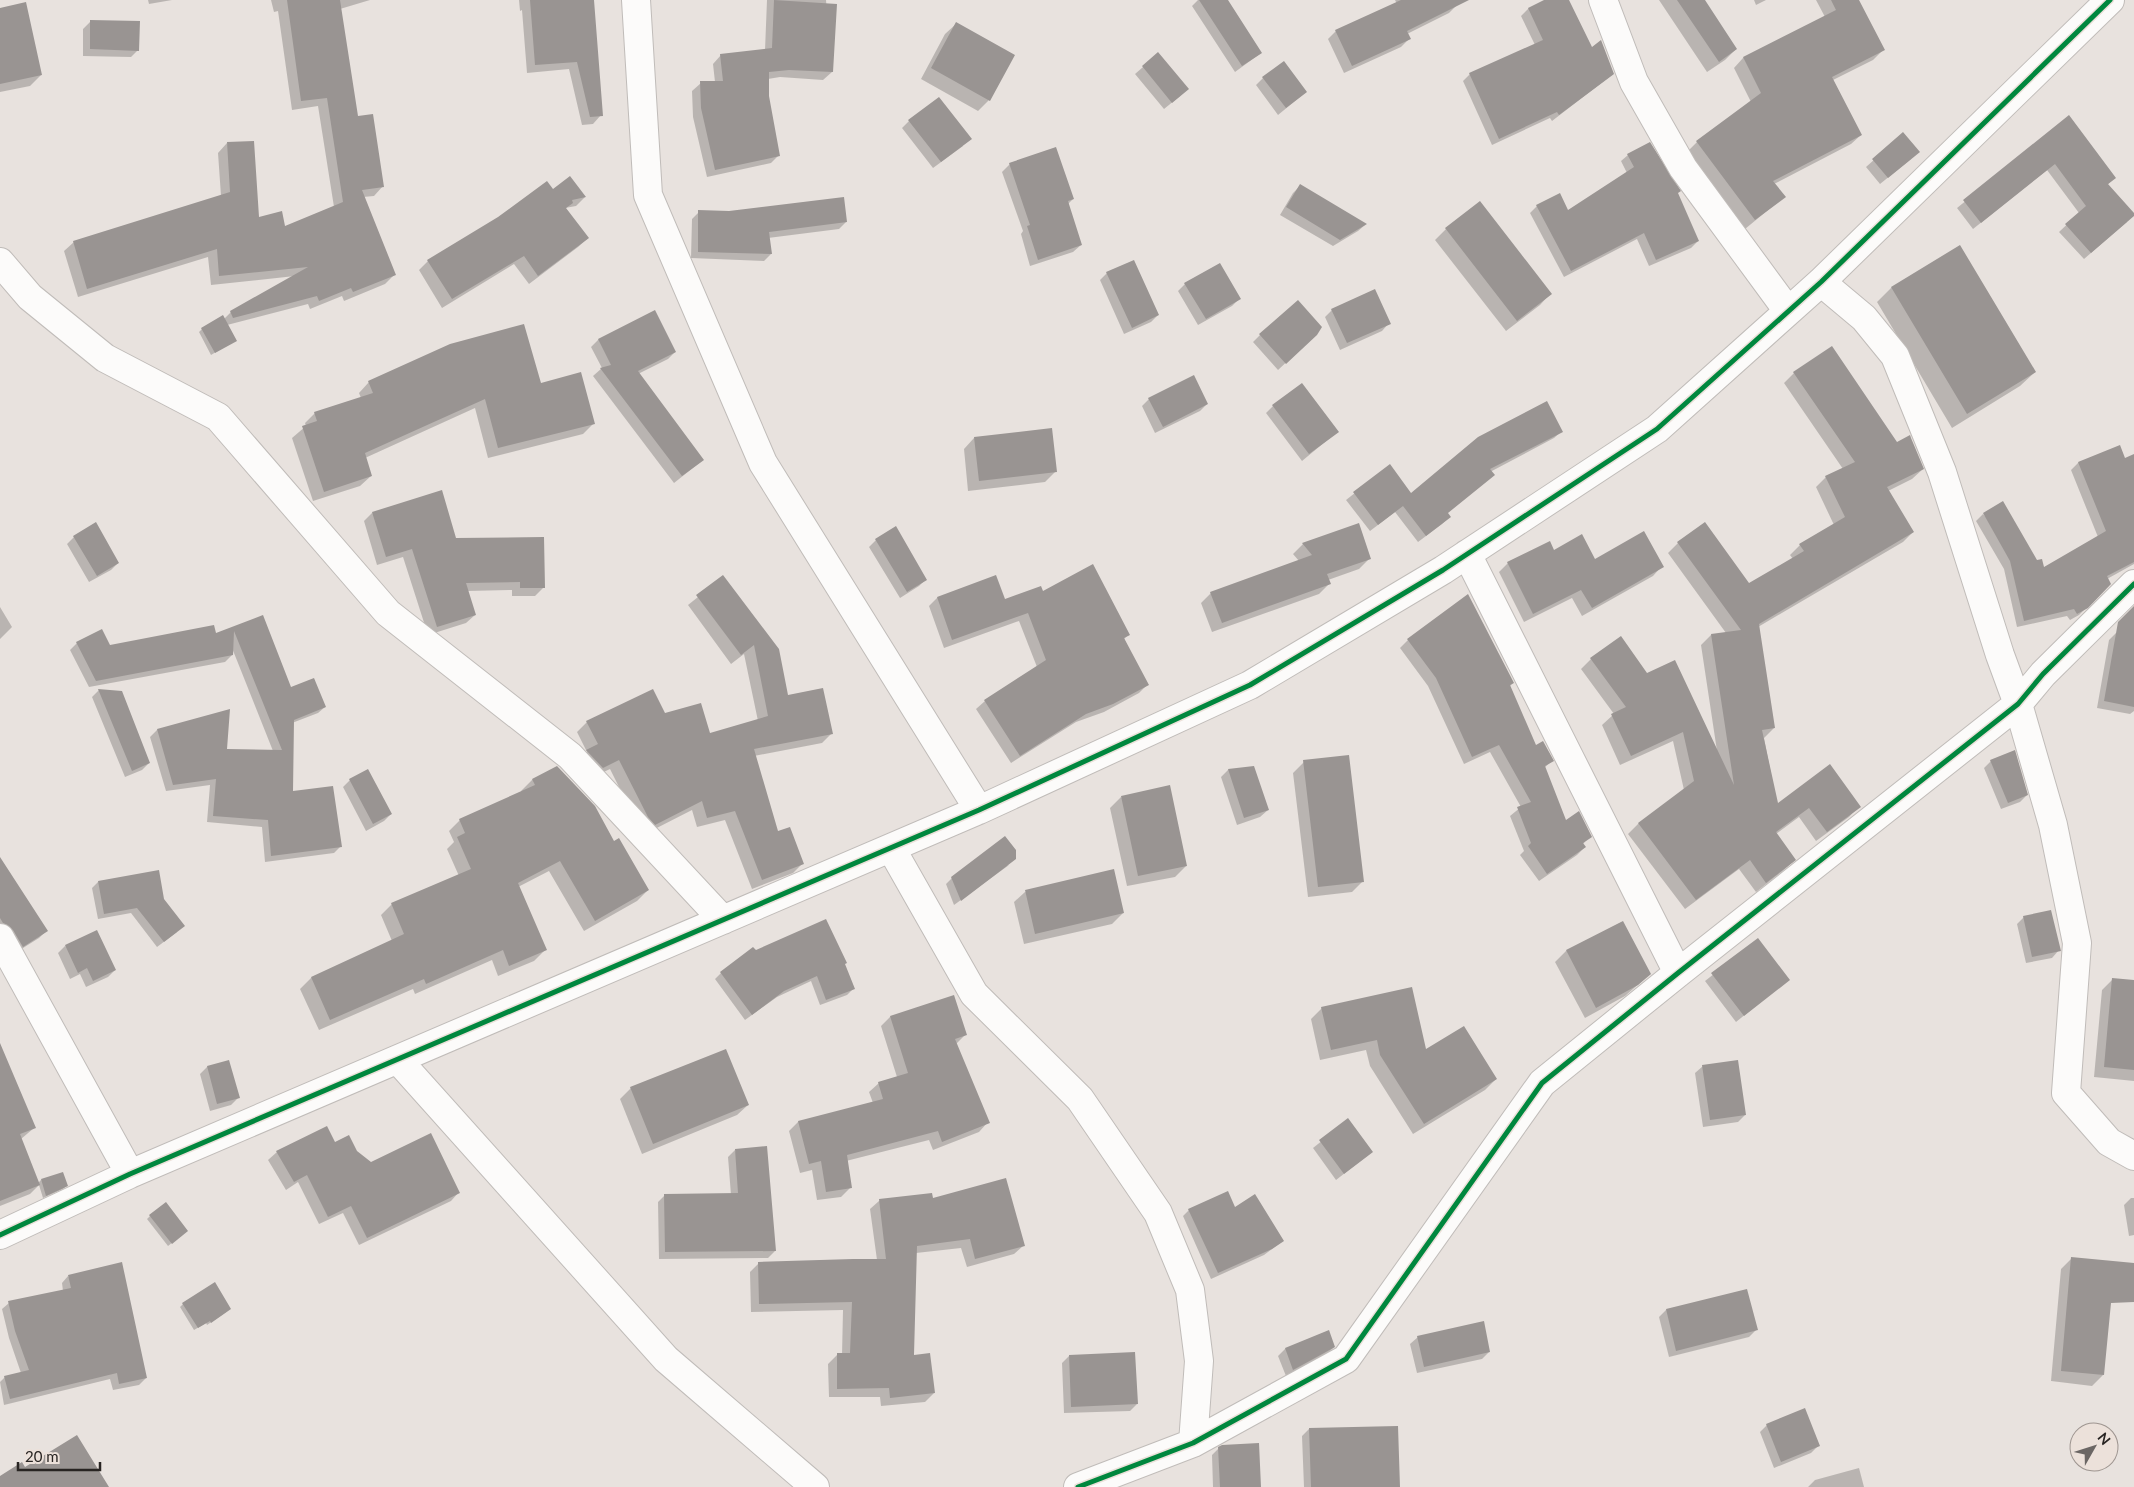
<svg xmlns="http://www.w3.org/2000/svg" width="2134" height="1487" font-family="Lato,sans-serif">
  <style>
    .shadow { fill: #0003 }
    .building { fill: #999492 }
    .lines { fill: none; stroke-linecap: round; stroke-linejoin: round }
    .minor-casing { stroke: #c0bcb9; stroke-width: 30 }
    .minor { stroke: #fcfbfa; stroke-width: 28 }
    .cycleway-casing { stroke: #ece1da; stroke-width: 8 }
    .cycleway { stroke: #00873e; stroke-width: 5 }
  </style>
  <rect width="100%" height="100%" fill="#e8e2de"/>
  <path class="shadow" d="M148,0H172L149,4Z
    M271,0H370L340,9L356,118L383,186L374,196L363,197L394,275L385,284L344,301L342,296L310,309L308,304L227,325L236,340L211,355L199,332L202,329L224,319L231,312L295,276L211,285L208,257L78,297L64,251L74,242L221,196L218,153L227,143L258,219L285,227L334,207L318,106L292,110L278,11L274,12Z
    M519,0H563L601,115L593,124L582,125L569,69L527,73L522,10L520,11Z
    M767,0H826L832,72L823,80L780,77L768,79V96L779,155L771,163L707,177L693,117L692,91L701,83L715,82L713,64L721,55L765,50Z
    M1198,0H1226L1261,53L1235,72L1192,6Z
    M1395,0H1455L1457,5L1449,13L1407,34L1409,39L1401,47L1344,73L1328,39L1336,31L1397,4Z
    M1547,0H1568L1592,49L1613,74L1552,121L1550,118L1492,145L1463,81L1470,74L1535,45L1521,16L1528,9Z
    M1659,0H1703L1736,49L1725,60L1707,72Z
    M1754,0H1766L1756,5Z
    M1816,0H1858L1883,50L1873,60L1833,80L1861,135L1851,144L1774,184L1784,197L1745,229L1687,152L1697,142L1751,102L1734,68L1743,58L1825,17Z
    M0,9L41,75L30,86L0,92Z
    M90,22L138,50L131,57L83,56V29Z
    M956,24L989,100L978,111L921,79L945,34Z
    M1158,54L1180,96L1164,109L1135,74Z
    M1263,78L1306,92L1278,115L1256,85Z
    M2069,117L2115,178L2107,185L2127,222L2084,259L2059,232L2079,213L2047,170L1973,229L1957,208Z
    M909,121L963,146L933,168L902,128Z
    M1903,134L1911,159L1880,184L1866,167Z
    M1628,155L1677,194L1698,241L1691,248L1649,266L1637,239L1564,277L1530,213L1537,206L1568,212L1627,173L1621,161Z
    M1010,164L1073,199L1068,204L1081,245L1073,252L1030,266L1021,234L1023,231L1002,172Z
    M1300,186L1365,225L1358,231L1333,246L1280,215L1293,193Z
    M552,191L585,197L576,206L565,208L588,238L578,247L529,284L514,264L442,308L419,270L428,261Z
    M699,212L846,222L839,229L768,238L771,254L764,261L691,258L692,219Z
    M1446,229L1550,294L1540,305L1506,331L1435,240Z
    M1960,247L2035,372L2020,386L1952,428L1877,302L1891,288Z
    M1107,273L1158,315L1151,322L1124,334L1100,280Z
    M1185,284L1239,299L1232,306L1198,325L1178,291Z
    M1332,310L1389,323L1382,331L1340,350L1325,317Z
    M655,312L675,352L668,359L638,374L703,460L674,483L593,376L602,368L591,347L598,340Z
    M1260,335L1308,342L1278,370L1253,342Z
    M1794,373L1897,443L1923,469L1912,479L1888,491L1913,532L1903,542L1758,627L1774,728L1764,738L1777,805L1859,806L1849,817L1816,841L1799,817L1776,834L1794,860L1784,870L1756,892L1739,869L1685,909L1628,834L1638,824L1684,790L1673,741L1620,765L1602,725L1614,714L1581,669L1591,659L1647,674L1717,751L1701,645L1711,635L1726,633L1668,553L1678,543L1749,585L1793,559L1790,555L1800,545L1834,525L1816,487L1826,477L1843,469L1784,383Z
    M369,382L541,384L593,424L583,434L488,458L475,408L365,458L371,476L360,486L313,501L292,438L306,426L305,423L315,413L361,398L359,393Z
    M1149,399L1207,404L1200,411L1155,433L1142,406Z
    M1273,406L1337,432L1302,461L1266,413Z
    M1562,431L1554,438L1490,472L1446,514L1449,517L1442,524L1418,542L1395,512L1370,531L1346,500L1389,466L1411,494Z
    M974,438L1056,471L1045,482L968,491L964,449Z
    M2134,456V564L2107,579L2110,584L2079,615L2070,620L2067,616L2017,627L2004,569L1976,521L1983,514L2043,569L2098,537L2071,470L2078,463L2125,460Z
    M372,513L455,539L544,587L535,596H512V590L467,591L475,615L466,623L428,635L403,557L377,565L364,521Z
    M1358,525L1370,558L1359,569L1328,580L1329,584L1319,594L1212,632L1201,603L1211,593L1299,561L1293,554L1303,544Z
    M74,537L118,563L111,570L89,582L67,544Z
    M876,540L926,579L919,586L900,598L869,547Z
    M1554,551L1595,560L1662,566L1653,576L1582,616L1572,598L1524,622L1499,572L1508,563Z
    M723,577L787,697L831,734L822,743L754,756L777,833L803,863L793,873L752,889L725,820L697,827L692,810L645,834L639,827L610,769L593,777L577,761L587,752L577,732L587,722L664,714L709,734L758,721L744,654L731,664L688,605Z
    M995,577L1004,601L1042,593L1129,634L1124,639L1147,685L1139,693L1104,712L1076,722L1011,763L976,709L985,701L1037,667L1019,621L944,648L929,606L937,598Z
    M0,607L12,627L0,639Z
    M262,617L290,689L325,707L318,713L292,723V792L341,846L334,853L265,862L262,827L207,822L210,785L166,791L150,737L157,730L228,711L226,751H273L232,648V655L225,662L89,687L70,650L77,643L109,646L215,635Z
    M2116,633L2134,636V711L2130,714L2097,708L2109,640Z
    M1408,640L1513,683L1509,687L1535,746L1552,761L1544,768L1565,822L1590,836L1583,844L1585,847L1577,855L1539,881L1520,855L1524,851L1510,816L1521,807L1490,752L1464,764L1428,686L1400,648Z
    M99,690L149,763L142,770L125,777L92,697Z
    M1991,761L2027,795L2020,802L2001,809L1984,768Z
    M1304,762L1363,881L1352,892L1308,897L1293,773Z
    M557,767L648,890L637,901L584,931L549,871L518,887L545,950L534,961L498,976L492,960L415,994L413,989L319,1030L300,989L311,978L392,941L381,915L392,904L459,876L447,849L454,842L449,831L460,820L522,792L521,791L532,780Z
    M1253,767L1268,810L1260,817L1237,825L1221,777L1228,770Z
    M350,780L391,814L384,821L366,831L343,787Z
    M1121,797L1186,866L1175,877L1127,886L1110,808Z
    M1009,865L954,905L946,884L952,878Z
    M0,869L46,931L39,938L15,953L0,933Z
    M98,882L163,899L177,932L157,947L131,913L98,919L92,888Z
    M1025,892L1123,913L1112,924L1024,944L1014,902Z
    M2024,917L2059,950L2052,958L2026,963L2017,924Z
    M1622,922L1650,974L1625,996L1585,1018L1555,962L1566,951Z
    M1757,940L1788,980L1736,1022L1705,981Z
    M65,946L115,970L108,977L86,987L80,974L70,979L58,953Z
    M755,952L844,964L853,989L847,995L820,1005L811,981L777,997L745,1020L715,979L721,973Z
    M2113,979L2134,981V1081L2094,1077L2102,990Z
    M953,997L965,1035L956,1044L988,1122L979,1132L933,1150L929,1140L846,1161L850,1188L841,1197L817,1200L812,1170L800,1173L789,1131L798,1122L873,1103L869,1092L879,1083L897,1077L881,1026L890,1017Z
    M1322,1008L1425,1051L1496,1079L1485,1090L1413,1134L1370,1066L1366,1050L1320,1060L1311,1019Z
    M228,1062L238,1098L231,1105L210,1111L200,1074L207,1067Z
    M1703,1066L1745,1115L1738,1122L1703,1127L1695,1073Z
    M0,1087L34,1128L21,1139L38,1183L41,1180L66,1186L63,1189L43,1198L39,1185L30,1194L0,1206Z
    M631,1088L748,1105L737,1115L642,1154L620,1099Z
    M1348,1120L1372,1152L1336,1180L1313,1148Z
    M334,1143L356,1152L371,1163L459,1192L451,1201L359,1245L343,1213L319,1224L298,1182L286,1190L268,1160L277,1152Z
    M735,1150L775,1251L768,1258L659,1259L658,1202L665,1195H731L728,1157Z
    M2131,1198H2134V1235L2129,1236L2124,1205Z
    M932,1199L1023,1246L1014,1254L967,1267L961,1248L916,1253L912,1356L934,1393L925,1402L881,1406L880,1397H829L828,1364L837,1355H842L843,1310L751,1312L750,1272L759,1263L877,1260L870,1209L879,1201Z
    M1234,1209L1283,1241L1264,1255L1211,1279L1183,1216L1189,1210Z
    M150,1216L183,1234L168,1246L147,1219Z
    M2072,1258L2103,1375L2092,1386L2051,1381L2061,1269Z
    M68,1276L146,1378L139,1385L113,1390L110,1379L4,1405L0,1382L5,1377L21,1373L9,1338L2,1309L9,1303L63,1291L62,1283Z
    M1746,1290L1756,1330L1749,1337L1669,1357L1659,1317L1666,1310Z
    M183,1304L226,1312L207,1325L206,1323L194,1330L180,1307Z
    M1328,1331L1334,1347L1327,1354L1286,1376L1278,1356L1285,1349Z
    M1418,1337L1489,1352L1482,1359L1417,1373L1410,1344Z
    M1069,1356L1137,1404L1130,1411L1064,1413L1062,1363Z
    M1767,1425L1818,1446L1811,1453L1774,1468L1760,1432Z
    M1309,1429L1399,1487H1304L1302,1436Z
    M1219,1448L1260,1487H1213L1212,1455Z
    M1859,1468L1864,1487H1808L1815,1480Z"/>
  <path class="building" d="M287,0H340L358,116L373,114L384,187L362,190L396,275L353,292L351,288L319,301L317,296L233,318L230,311L308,267L219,276L217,249L87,289L73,241L230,192L227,142L254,141L259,217L282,211L285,226L343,202L327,98L301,101Z
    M530,0H594L603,116L590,117L577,62L535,65Z
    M774,0L837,4L833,72L789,70L769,72V96L780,156L715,170L701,108L700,81H723L720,54L772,48Z
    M1199,0H1228L1262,53L1242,66Z
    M1401,0H1469L1407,31L1411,39L1352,66L1335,30Z
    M1544,0H1569L1592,47L1601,40L1614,74L1559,115L1557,112L1499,139L1469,73L1543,40L1528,8Z
    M1677,0H1705L1737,49L1719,62Z
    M1831,0H1859L1885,50L1832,77L1862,135L1773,181L1786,197L1755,220L1696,141L1761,93L1743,57L1836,10Z
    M26,2L42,75L0,84V8Z
    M90,20L140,21L139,51L90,49Z
    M956,22L1015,55L990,101L931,68Z
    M1158,52L1189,89L1172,103L1142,66Z
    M1284,61L1307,92L1286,108L1262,77Z
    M939,97L972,139L941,162L908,120Z
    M2069,115L2116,178L2108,184L2134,213V216L2091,253L2065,224L2086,206L2055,164L1981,223L1963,200Z
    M1903,132L1920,152L1888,178L1872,159Z
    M1650,142L1681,191L1678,193L1699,241L1656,260L1644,233L1571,271L1536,205L1560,193L1568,210L1634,167L1627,154Z
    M1056,147L1074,199L1068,201L1082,245L1038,260L1027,226L1030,225L1009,163Z
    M570,176L586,197L572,200L573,203L566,208L589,238L538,276L524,256L452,299L427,260L498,217L547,181L553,189Z
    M1300,184L1367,224L1340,240L1286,207Z
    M844,197L847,222L769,232L772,254L698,252V210L729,211Z
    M1480,201L1552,294L1517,321L1445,228Z
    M1960,245L2036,372L1967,414L1891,287Z
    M1134,260L1159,315L1132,328L1106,272Z
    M1220,263L1241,299L1206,319L1184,283Z
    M1375,289L1391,324L1347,343L1331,309Z
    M1298,300L1322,327L1317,335L1286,364L1259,334Z
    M655,310L676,352L638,371L704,460L682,476L600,368L611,365L598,339Z
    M223,315L237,341L215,353L201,328Z
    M524,324L541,383L581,372L595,424L498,448L485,399L365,453L372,476L324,492L302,426L317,421L314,412L373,393L368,381L450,344Z
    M1832,346L1897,442L1910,435L1911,438L1924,469L1887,487L1914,532L1759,624L1775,728L1762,730L1778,803L1830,764L1861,807L1827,832L1809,808L1776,832L1796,860L1766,883L1750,860L1696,900L1638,823L1694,781L1683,732L1631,756L1611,714L1626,707L1590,658L1621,636L1647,673L1675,660L1734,785L1711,634L1741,630L1677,542L1705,522L1749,583L1804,551L1799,544L1845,517L1825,476L1855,462L1793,372Z
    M1194,375L1208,404L1163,427L1148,398Z
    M1302,383L1339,432L1309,454L1272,405Z
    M1547,401L1563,432L1490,469L1495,475L1448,513L1451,517L1426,536L1403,506L1378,525L1353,492L1390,464L1411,493L1478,437Z
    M1052,428L1057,472L979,481L974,437Z
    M2120,445L2125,458L2134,454V562L2107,576L2111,584L2088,608L2077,614L2074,609L2024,621L2010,561L1983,513L2003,501L2037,560L2042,559L2044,567L2106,531L2078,462Z
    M442,490L456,538L544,537L545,588H520V582L466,583L476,615L437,627L412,549L386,557L372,512Z
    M96,522L119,563L97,576L73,536Z
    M1359,523L1371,559L1327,574L1331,584L1222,623L1210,592L1312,555L1302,543Z
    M896,526L927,580L907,592L875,539Z
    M1644,531L1664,567L1592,608L1581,590L1533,614L1507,562L1550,541L1554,550L1582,534L1595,559Z
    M1093,564L1130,635L1124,638L1149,685L1113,704L1086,714L1020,756L984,700L1046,660L1028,613L952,640L937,597L996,575L1005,599L1041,586L1043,591Z
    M723,575L779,649L788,695L823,688L833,734L754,749L778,831L790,827L804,864L762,880L735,811L707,818L702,801L655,825L648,817L619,760L603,768L586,750L598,744L586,721L653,689L665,713L701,703L710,733L768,716L754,645L741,655L696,595Z
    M1468,594L1514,683L1510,685L1536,745L1543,741L1554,761L1545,766L1566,820L1579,811L1592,837L1583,843L1586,847L1547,874L1528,846L1531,843L1517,807L1531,802L1499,745L1472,757L1436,678L1407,639Z
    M2134,606V707L2104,701L2118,622Z
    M263,615L291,687L314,678L326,707L294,720L293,791L333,786L342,847L271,856L268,820L213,816L216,779L173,785L157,729L230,709L227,749L282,750L234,631L233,655L96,681L76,642L102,629L110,645L214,625L216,633Z
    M98,689L122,691L150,763L132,771Z
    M2015,750L2028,795L2008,803L1990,760Z
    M1349,755L1364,882L1318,887L1303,760Z
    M557,766L595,806L614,841L619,838L649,890L595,921L560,861L518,883L547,950L509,966L503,950L426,984L424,979L330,1020L311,977L404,934L391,903L471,869L457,837L465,833L459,819L535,785L532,779Z
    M1254,766L1269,810L1244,818L1228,769Z
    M368,769L392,814L373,824L349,779Z
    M1170,785L1187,866L1138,876L1121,796Z
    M1005,836L1016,850V859L961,901L951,877Z
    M0,857L48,931L23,947L13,930L3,923L0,918Z
    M1114,869L1124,913L1035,934L1025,890Z
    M159,870L164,899L185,926L164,942L137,908L104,914L98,881Z
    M2051,910L2061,951L2032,957L2023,916Z
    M826,919L847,963L845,964L855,989L826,1000L817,976L784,991L752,1015L720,972L753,947L756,950Z
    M1623,921L1651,974L1638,985L1596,1008L1566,950Z
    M97,930L116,970L93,981L87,968L78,973L65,945Z
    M1758,938L1790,980L1744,1016L1711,973Z
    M2112,978L2134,980V1070L2104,1067Z
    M1412,987L1426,1049L1464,1026L1497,1079L1424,1124L1380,1055L1377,1040L1331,1050L1321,1007Z
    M954,995L967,1035L955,1039L990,1123L942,1142L938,1131L847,1155L852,1188L826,1192L821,1161L809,1164L798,1121L883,1099L878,1082L908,1073L890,1016Z
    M0,1043L36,1128L20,1134L40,1185L0,1201Z
    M726,1049L749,1105L653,1144L630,1087Z
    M229,1060L240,1098L217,1104L207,1066Z
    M1738,1060L1746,1115L1710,1120L1702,1065Z
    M1348,1118L1373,1152L1344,1174L1319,1140Z
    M327,1126L335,1142L349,1135L357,1151L371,1162L431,1133L460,1193L367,1238L351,1206L328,1217L307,1175L294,1182L276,1151Z
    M767,1146L776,1251L665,1252L664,1194L738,1193L735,1149Z
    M63,1172L68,1186L46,1196L41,1179Z
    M1006,1178L1025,1246L975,1259L970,1239L917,1246L914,1355L930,1353L935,1393L890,1398L889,1388L837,1389V1353H850L852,1302L759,1304L758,1262L853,1259H886L879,1199L932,1193L933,1198Z
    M1228,1191L1235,1207L1255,1194L1284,1241L1272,1249L1218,1273L1188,1209Z
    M166,1202L188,1231L172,1244L149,1215Z
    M2071,1257L2134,1263V1302L2111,1303L2104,1375L2061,1371Z
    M122,1262L147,1378L119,1384L117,1373L10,1399L4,1376L29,1370L15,1331L8,1301L71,1288L68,1275Z
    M215,1282L231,1309L211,1323L210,1321L198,1328L182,1303Z
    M1747,1289L1758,1330L1676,1351L1666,1309Z
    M1484,1321L1490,1352L1424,1367L1417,1336Z
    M1329,1330L1335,1347L1293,1370L1285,1348Z
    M1135,1352L1138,1404L1071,1407L1069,1355Z
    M1805,1408L1820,1446L1781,1462L1766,1424Z
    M1398,1426L1400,1487H1311L1309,1428Z
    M77,1435L109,1487H0V1476L22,1462L25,1467Z
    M1259,1443L1261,1487H1220L1218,1447L1222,1445Z"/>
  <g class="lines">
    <g class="minor-casing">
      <path id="minor" d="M636,0L648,195L763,463L979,810
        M1603,0L1634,82L1683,168L1788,311
        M0,262L30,297L105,358L218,417L388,613L570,756L723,920
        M1821,282L1864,318L1895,356L1942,472L2000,655L2018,704L2053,825L2077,943L2066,1093L2109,1142L2134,1156
        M1467,554L1678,973
        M891,848L974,994L1080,1099L1158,1213L1190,1290L1199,1361L1193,1443
        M0,938L130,1174
        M398,1060L666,1359L815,1487
        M0,1235L130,1174L979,810L1250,685L1443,570L1657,429L1821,282L2110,0
        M1078,1487L1193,1443L1346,1359L1542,1083L1678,973L2018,704L2043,674L2134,584"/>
    </g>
    <use href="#minor" class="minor"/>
    <g class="cycleway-casing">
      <path id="cycleway" d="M0,1235L130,1174L979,810L1250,685L1443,570L1657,429L1821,282L2110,0
        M1078,1487L1193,1443L1346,1359L1542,1083L1678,973L2018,704L2043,674L2134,584"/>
    </g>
    <use href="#cycleway" class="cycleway"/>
  </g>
  <g transform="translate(2094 1447) rotate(51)"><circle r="24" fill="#ece1da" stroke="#9e9590"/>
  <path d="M0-4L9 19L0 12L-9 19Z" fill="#6b6664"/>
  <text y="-8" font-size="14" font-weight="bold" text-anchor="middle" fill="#282422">N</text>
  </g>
  <path d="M18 1462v8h82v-8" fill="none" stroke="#282422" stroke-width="2.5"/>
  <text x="25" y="1462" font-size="15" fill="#282422" stroke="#ece1da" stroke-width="4" paint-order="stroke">20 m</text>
</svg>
